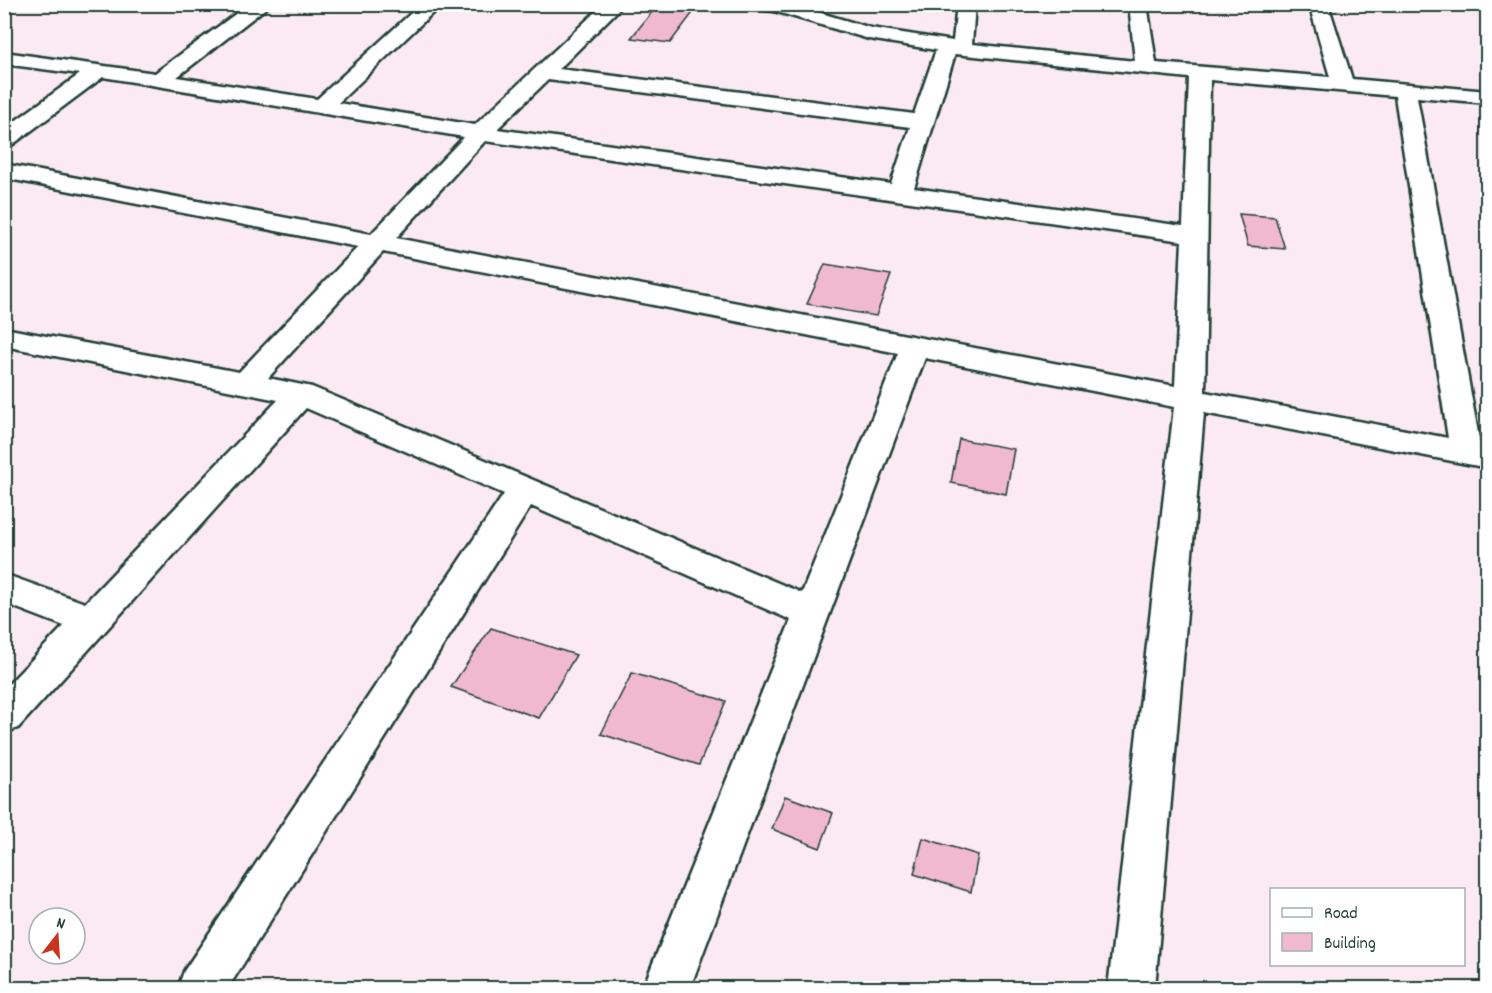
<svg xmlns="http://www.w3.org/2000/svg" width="1492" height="993" font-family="Dekko,sans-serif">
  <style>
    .building { fill: #f1b9cf; stroke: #1f3d34; stroke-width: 1.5 }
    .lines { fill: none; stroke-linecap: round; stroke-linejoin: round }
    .minor-casing { stroke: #1f3d34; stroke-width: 5 }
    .minor { fill: #fff; fill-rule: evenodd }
  </style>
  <rect width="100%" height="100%" fill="#fbeaf1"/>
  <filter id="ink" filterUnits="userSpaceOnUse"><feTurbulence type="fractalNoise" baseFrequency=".0167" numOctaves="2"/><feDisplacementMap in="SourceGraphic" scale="12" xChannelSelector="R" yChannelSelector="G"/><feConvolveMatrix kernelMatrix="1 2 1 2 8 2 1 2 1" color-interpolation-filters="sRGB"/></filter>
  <g filter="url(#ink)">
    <path class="building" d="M656,7L692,12V14L670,43L631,38Z
      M1239,214L1275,217L1285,249L1248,246Z
      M825,264L891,275L876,316L807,304Z
      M959,439L1014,449L1006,494L951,483Z
      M491,628L576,655L539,718L451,687Z
      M632,673L726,701L699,765L601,734Z
      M785,796L833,813L820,848L772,829Z
      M923,838L978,855L971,892L914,874Z"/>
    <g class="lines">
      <g class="minor-casing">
        <path id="minor" d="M249,4H271L177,77L317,99L421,4H442L338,103L475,125L604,4H624L559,69L914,114L936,50L869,39L774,11L750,8L748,4H791L871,28L953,41L957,4H975L972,44L1135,61L1129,4H1147L1156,63L1330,77L1309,4H1328L1352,79L1488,91V103L1417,97L1480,444L1488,446V468L1204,413L1155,988H1108L1174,407L925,358L690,988H643L791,620L531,506L228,988H178L184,971L504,494L306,408L18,728L4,733V689L64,626L4,603V574L85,603L278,400L4,346V328L239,372L358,247L4,178V164L371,234L464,137L103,77L12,145L4,147V129L80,74L4,64V52L155,73ZM955,54L1189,78L1183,226L914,188ZM548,80L910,127L891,184L497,129ZM1210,80L1395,96L1448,438L1205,392ZM485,141L1182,241L1175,386L396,238ZM383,252L898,353L802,593L312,387L268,378Z"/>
      </g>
      <use href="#minor" class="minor"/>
    </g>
  </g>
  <rect width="1492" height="993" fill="none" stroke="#fff" stroke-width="24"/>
  <rect x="12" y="12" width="1468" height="969" fill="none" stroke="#1f3d34" stroke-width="2" filter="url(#ink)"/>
  <rect x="1270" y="888" width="195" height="78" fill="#ffffff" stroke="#a5b1ae" stroke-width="1.5"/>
  <rect x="1282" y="908" width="30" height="9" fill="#ffffff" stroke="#a5b1ae" stroke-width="1.5"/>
  <text x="1324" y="918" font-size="18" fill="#1f3d34">Road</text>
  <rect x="1282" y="933" width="30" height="18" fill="#f1b9cf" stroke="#a5b1ae" stroke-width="1.5"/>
  <text x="1324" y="948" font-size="18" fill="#1f3d34">Building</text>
  <g transform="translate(57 936) rotate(17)"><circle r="28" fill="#ffffff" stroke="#a5b1ae" stroke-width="1.5"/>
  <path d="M0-4.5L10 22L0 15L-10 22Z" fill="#c8321e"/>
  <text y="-9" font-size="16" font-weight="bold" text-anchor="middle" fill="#1f3d34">N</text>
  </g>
</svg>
